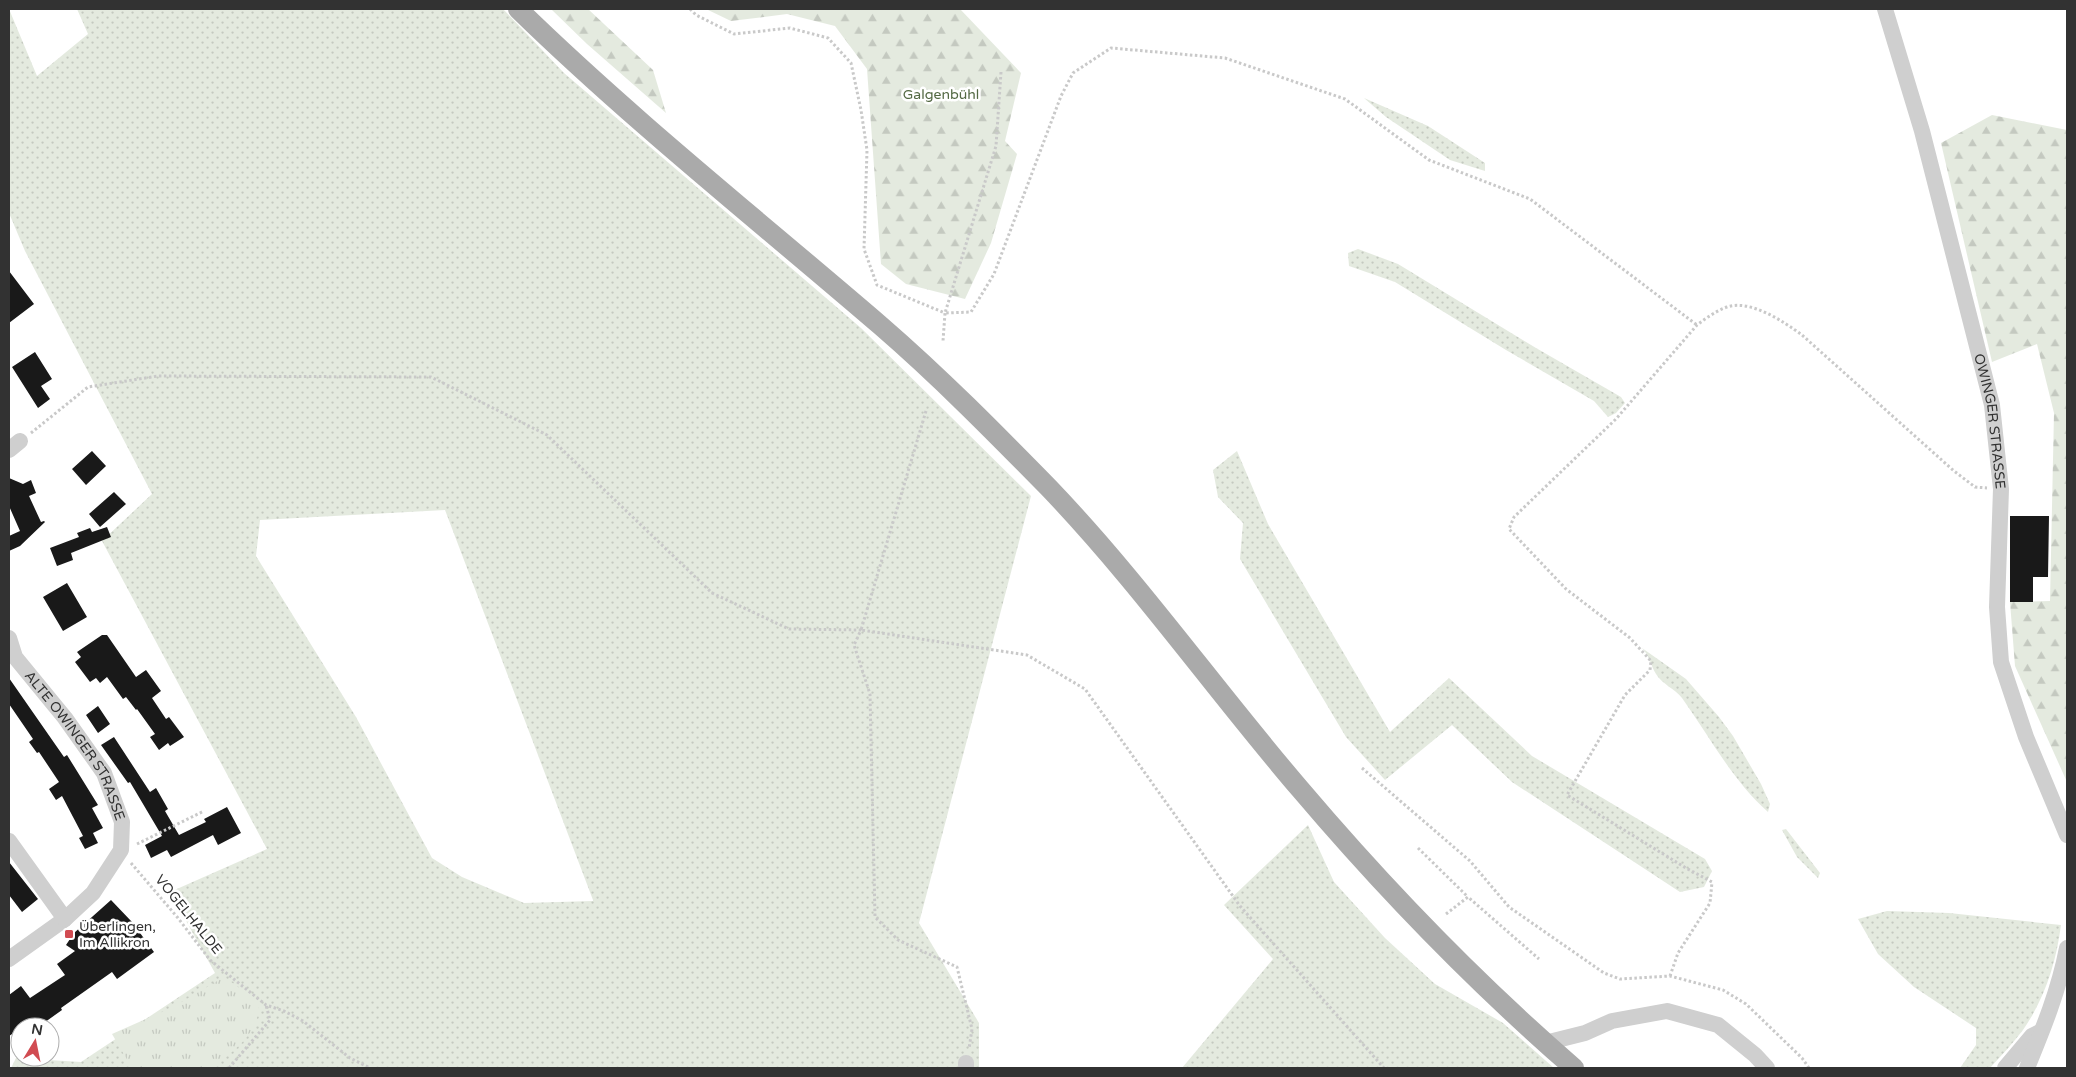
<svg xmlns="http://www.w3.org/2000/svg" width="2076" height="1077" font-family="'Varela Round',sans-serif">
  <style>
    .grass { fill: url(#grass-dots); fill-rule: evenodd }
    .forest { fill: url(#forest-firs) }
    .park { fill: url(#park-tufts) }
    .building { fill: #191919 }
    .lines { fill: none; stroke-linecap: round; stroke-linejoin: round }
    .path { stroke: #c9c9c9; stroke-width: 3; stroke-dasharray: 2.5 2.5; stroke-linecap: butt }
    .minor { stroke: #cfcfcf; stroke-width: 16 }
    .major { stroke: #aaa; stroke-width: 20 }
    .poi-dot { fill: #d14b51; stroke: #fff; stroke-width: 2 }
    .labels { text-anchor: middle; stroke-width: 5; stroke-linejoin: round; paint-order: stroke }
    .park-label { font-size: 14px; fill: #546944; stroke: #fff }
    .street-label { font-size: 14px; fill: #323232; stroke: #fff }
    .poi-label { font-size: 14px; fill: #323232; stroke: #fff; text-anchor: start }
  </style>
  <defs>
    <pattern id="grass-dots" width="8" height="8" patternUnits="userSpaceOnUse" patternTransform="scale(1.25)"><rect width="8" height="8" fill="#e4eadf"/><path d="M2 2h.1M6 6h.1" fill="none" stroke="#c4c9c0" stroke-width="1.8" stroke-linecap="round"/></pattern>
    <pattern id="forest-firs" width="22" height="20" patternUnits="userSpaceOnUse" patternTransform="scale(1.25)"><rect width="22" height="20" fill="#e4eadf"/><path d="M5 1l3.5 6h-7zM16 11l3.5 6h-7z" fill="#c4c9c0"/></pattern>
    <pattern id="park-tufts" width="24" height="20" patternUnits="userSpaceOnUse" patternTransform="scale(1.25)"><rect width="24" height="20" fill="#e4eadf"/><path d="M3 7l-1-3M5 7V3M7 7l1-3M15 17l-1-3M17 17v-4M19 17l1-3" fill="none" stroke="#c4c9c0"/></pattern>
  </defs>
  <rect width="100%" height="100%" fill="#fff"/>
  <path class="grass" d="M9,9L37,76L88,34L77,9H503L564,73L861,328L1031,496L919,923L979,1023V1068H11L16,1058L81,1062L215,973L170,892L267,849L102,541L152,494L25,251L9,213ZM445,510L593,900V901L524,903L462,877L432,858L356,717L256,556L260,520Z
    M1364,98L1428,126L1485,163V171L1450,160L1386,117Z
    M1358,249L1398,264L1536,348L1621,397L1625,403L1616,413L1608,417L1594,401L1506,350L1395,282L1349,266L1348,253Z
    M1237,451L1268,524L1390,732L1449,678L1532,756L1705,859L1712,871L1704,887L1680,892L1512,782L1452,725L1385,780L1346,737L1240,559L1243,523L1218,497L1213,470Z
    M1642,648L1686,679L1719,717L1733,736L1761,784L1770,804L1768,812C1732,780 1710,737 1682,698C1675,689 1662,684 1656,674C1650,664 1651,658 1642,648Z
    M1308,825L1334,882L1385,938L1435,984L1503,1023L1554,1068H1182L1273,959L1224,905Z
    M1786,829L1820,873L1818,878L1797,857L1782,830Z
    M1887,911L1949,913L2061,925C2056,963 2045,998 2023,1030C2013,1043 2001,1056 1990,1068H1960L1976,1045V1028L1914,987L1878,954L1858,919Z"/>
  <path class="forest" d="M551,9H588L653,70L666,113L587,44Z
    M706,9H960L1021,73L1005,141L1017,154L991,243L965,299L906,284L881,264L867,69L835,26L787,14L731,21Z
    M1992,115L2067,130V782L2015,666L2010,602L2050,601L2054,413L2037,344L1992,362L1941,143Z"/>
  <path class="park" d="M224,977L259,1002C260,1034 235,1048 214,1068H188L186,1066L183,1068H132L112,1034L173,1007Z"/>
  <path class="building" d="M9,271L34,304L9,323Z
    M35,352L52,379L41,386L50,399L38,408L12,367Z
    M92,451L106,466L86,485L72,469Z
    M9,478L23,484L31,480L36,493L29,496L41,522L44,521L45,522L20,546L9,551V536L20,531L9,506Z
    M114,492L126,504L100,527L89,514Z
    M2010,516H2049L2048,577H2033V602H2010Z
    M107,527L111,537L71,553L73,560L57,566L50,548L79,537L77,533L90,528L92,532Z
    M67,583L87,617L63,631L43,597Z
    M102,635H107L136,677L146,670L161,691L152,698L166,719L169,717L184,737L170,746L168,743L159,750L150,737L155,734L137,709L136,710L126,697L123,699L107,677L100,683L96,678L90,682L75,662L81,657L77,652Z
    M9,678L64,757L67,755L98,805L92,808L103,828L93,833L98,843L85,849L79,838L83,836L62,796L56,800L49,789L59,782L39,752L37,753L29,742L33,739L9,704Z
    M98,706L110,724L98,733L86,715Z
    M114,737L150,792L156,788L168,809L165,811L179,835L206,822L204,819L227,807L241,833L218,845L213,835L171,857L167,850L151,858L145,845L162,836L130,782L128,783L101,745Z
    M9,862L38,899L22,912L9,895Z
    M111,900L132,922L154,952L117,979L112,972L61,1008L62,1010L41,1025L38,1020L32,1024L31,1022L9,1036V995L21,986L30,998L65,975L57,964L75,951L66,945L74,933Z"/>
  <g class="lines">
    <path class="path" d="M690,9L696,15L734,34L790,28L828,38L851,63L861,110L867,150L864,249L877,285L945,313L943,341
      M1001,72L996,146L945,313L971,312L994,274L1061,96L1073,73L1111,48L1225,58L1345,99L1429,160L1530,199L1697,325
      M926,411L861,630L1027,655L1085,689L1240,906L1384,1068
      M31,433L88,387L158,376L431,377L547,435L712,593L789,629L861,630L854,645L870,694L875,917L898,940L957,967L972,1029L969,1049
      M1362,768L1470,861L1509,907L1604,973L1620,979L1670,976L1723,990L1746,1004L1802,1058L1809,1068
      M137,844L204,811
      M1418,848L1468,897
      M131,863L178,918L210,960L266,1005L284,1011L303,1021L350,1058L370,1068
      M1446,914L1468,897L1539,959
      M1670,976L1678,953L1710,903L1712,882L1686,868L1567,795L1625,695L1650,670L1651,661L1630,638L1566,589L1509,529L1514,517L1616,419L1697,325C1706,318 1716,311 1727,307C1751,299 1784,322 1802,335L1954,471L1975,487L1987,488
      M229,1068L270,1020L266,1005"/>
    <g class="minor">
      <path id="s1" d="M1885,9L1922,131L1992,405L2001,489L1997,607L2001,662L2026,737L2067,835"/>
      <path d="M9,450L20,441"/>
      <path id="s2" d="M9,638L15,657L65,718L104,773L122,822L121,850L93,893L65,919L9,959"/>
      <path d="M9,841L65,919"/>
      <path d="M1545,1043L1585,1033L1612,1021L1667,1011L1718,1025L1755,1055L1767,1068"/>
      <path d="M966,1068V1063"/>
      <path d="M2005,1068L2032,1036L2040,1032"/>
      <path d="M2027,1068C2043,1029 2059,990 2067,948"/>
    </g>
    <path class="major" d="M518,9C633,121 759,221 881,326C940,377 995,433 1049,488C1139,582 1215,690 1300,789C1384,888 1476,983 1574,1068"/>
  </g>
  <rect class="poi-dot" x="64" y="929" width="10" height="10" rx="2.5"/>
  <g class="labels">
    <g class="park-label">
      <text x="941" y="99">Galgenbühl</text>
    </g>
    <g class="street-label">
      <text dy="5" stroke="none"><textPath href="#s1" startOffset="426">OWINGER STRASSE</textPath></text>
      <text dy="5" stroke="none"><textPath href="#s2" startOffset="128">ALTE OWINGER STRASSE</textPath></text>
      <text transform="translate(189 914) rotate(51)" y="5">VOGELHALDE</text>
    </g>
    <g class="poi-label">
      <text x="79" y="931">Überlingen,<tspan x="79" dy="16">Im Allikron</tspan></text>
    </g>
  </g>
  <rect width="2076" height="1077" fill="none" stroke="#323232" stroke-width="20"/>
  <g transform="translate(35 1042) rotate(10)"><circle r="24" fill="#ffffff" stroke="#adadad"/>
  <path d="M0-4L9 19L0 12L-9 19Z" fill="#d14b51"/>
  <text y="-8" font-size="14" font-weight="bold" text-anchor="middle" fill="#323232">N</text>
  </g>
</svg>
